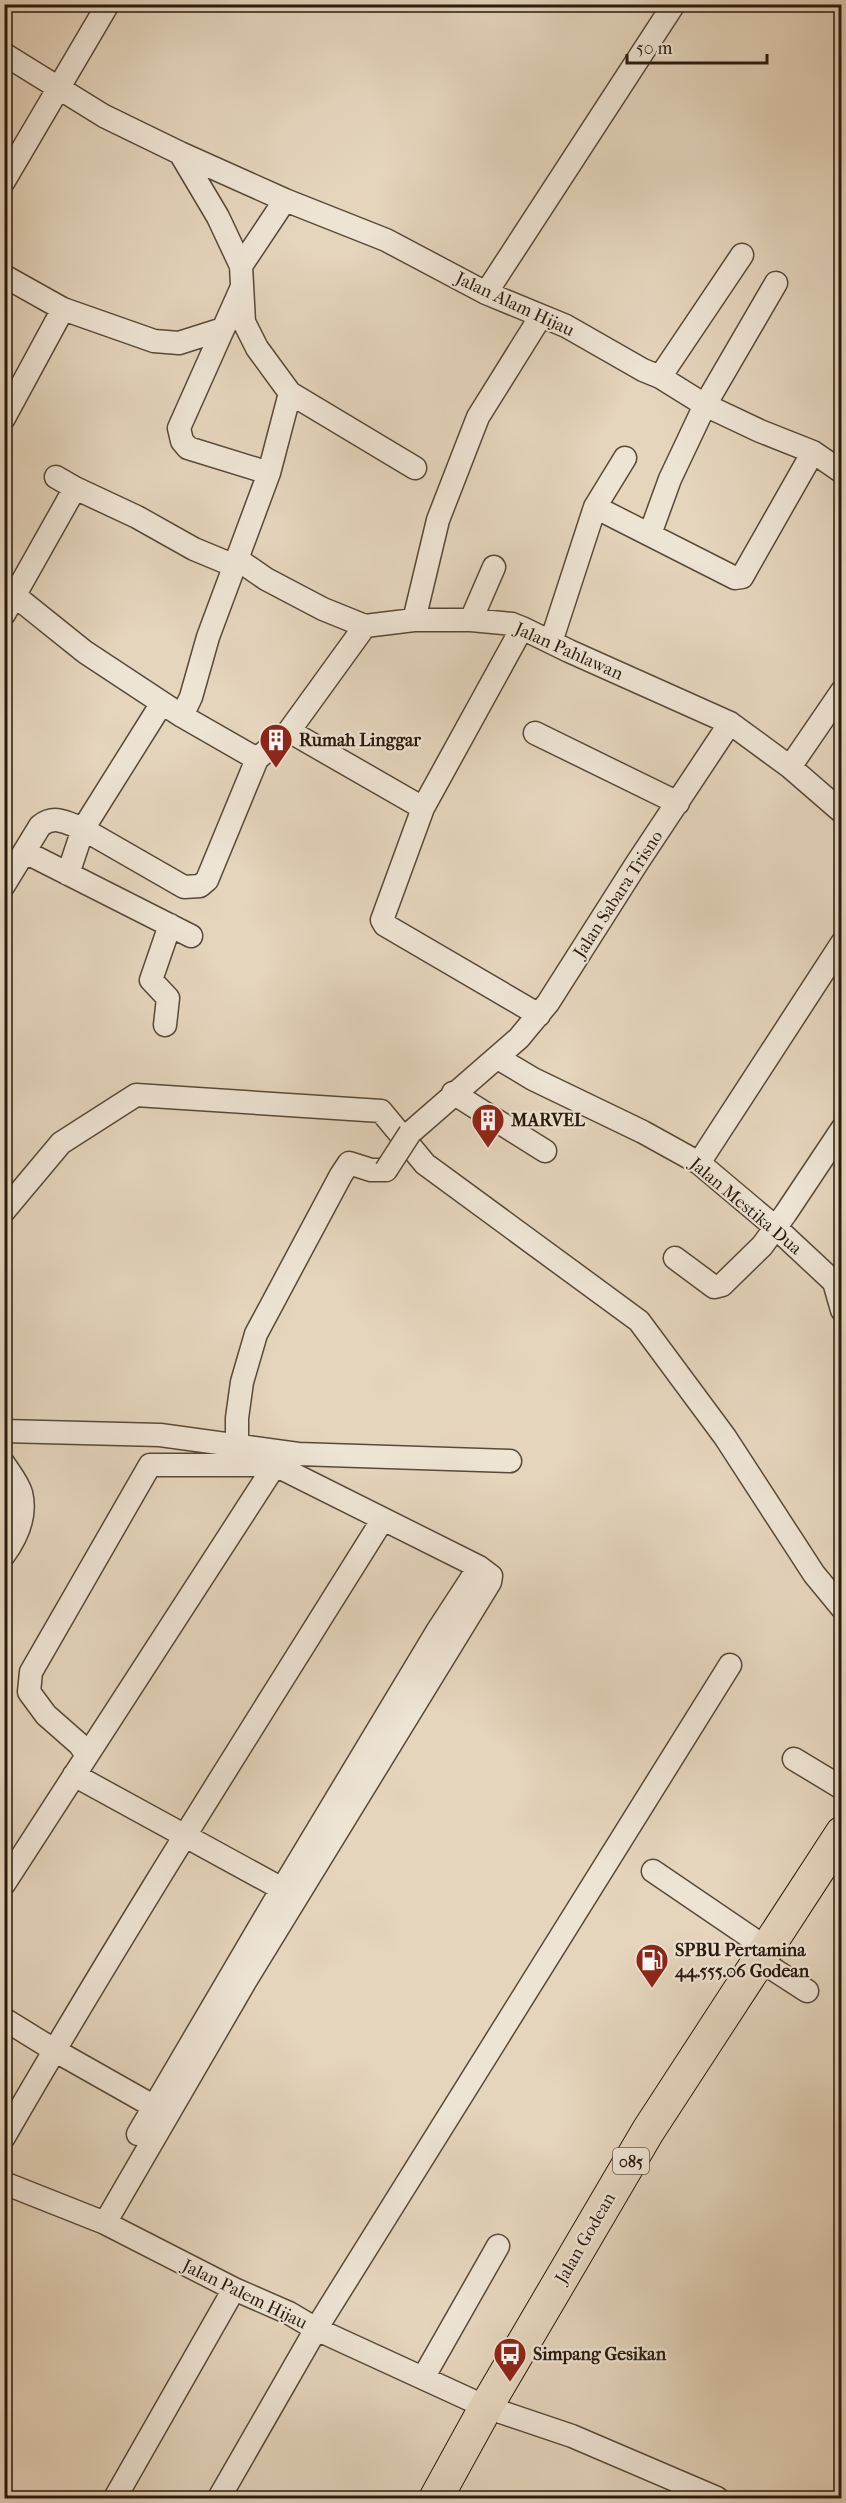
<svg xmlns="http://www.w3.org/2000/svg" width="846" height="2503" font-family="'IM FELL French Canon',serif">
  <style>
    .lines { fill: none; stroke-linecap: round; stroke-linejoin: round }
    .street-casing { stroke: #584938; stroke-width: 25 }
    .primary-casing { stroke: #291a0c; stroke-width: 35 }
    .street { stroke: #eee4d4; stroke-width: 22 }
    .primary { stroke: #e5d5bd; stroke-width: 33 }
    .street-bridge-casing { stroke: #584938; stroke-width: 25; stroke-linecap: butt }
    .street-bridge { stroke: #eee4d4; stroke-width: 22 }
    .labels { text-anchor: middle; stroke-width: 4.5; stroke-linejoin: round; paint-order: stroke }
    .shield { fill: #eee4d4; stroke: #645748; stroke-width: 1.5 }
    .shield-label { font-size: 16px; font-weight: bold; fill: #291a0c }
    .street-label { font-size: 18px; fill: #291a0c; stroke: #eee4d4 }
    .poi-label { font-size: 18px; font-weight: bold; fill: #291a0c; stroke: #eee4d4; text-anchor: start }
  </style>
  <rect width="100%" height="100%" fill="#e5d5bd"/>
  <filter id="stains"><feTurbulence type="fractalNoise" baseFrequency=".00333" numOctaves="4"/><feColorMatrix values="0 0 0 0 .2 0 0 0 0 .09 0 0 0 0 .02 0 0 0 .5 -.17"/></filter>
  <radialGradient id="worn" r=".72"><stop offset=".6" stop-color="#630" stop-opacity="0"/><stop offset="1" stop-color="#630" stop-opacity=".3"/></radialGradient>
  <g class="lines">
    <g class="street-casing">
      <path id="street" d="M4,54L104,116L180,153L218,217L241,266L244,322L257,348L290,393L269,473L208,637L191,697L182,716
        M180,153L285,200L386,240L486,293L566,326L643,370L660,377L705,405L760,431L813,452L842,472
        M4,181L108,4
        M241,266L285,200
        M4,276L63,309L154,341L179,343L223,329
        M241,289L179,428L182,441L188,448L269,473
        M486,293L674,4
        M660,377L742,255
        M290,393L415,468
        M4,418L63,309
        M56,477L75,488L137,517L194,549L235,566
        M595,507L735,578L742,577L813,452
        M650,534L670,479L705,405L776,283
        M237,559L266,579L323,609L365,626L414,620H471L512,624L522,628L569,651L730,723L790,767L842,812
        M4,587L85,652L182,716L257,759
        M4,614L75,488
        M414,620L438,520L478,417L541,316
        M471,620L494,567
        M522,628L423,808L382,920L385,925L539,1015
        M551,642L595,507L625,458
        M289,731L423,808
        M535,733L678,803
        M790,767L842,691
        M25,852L191,936
        M68,874L83,829L184,887L200,886L207,880L257,759L289,731L365,626
        M4,885L40,826C55,814 67,823 83,829L162,703
        M165,1025L168,998L151,980L170,925
        M498,1058L533,1079L643,1132L699,1163L775,1227L834,1282L842,1310
        M453,1093L545,1151
        M410,1133L519,1038L548,1003L637,863L730,723
        M699,1163L842,943
        M4,1211L61,1143L136,1095L381,1111L425,1164L639,1321L725,1437L814,1574L842,1608
        M675,1258L714,1287L722,1285L762,1246L786,1213L842,1129
        M4,1431L160,1435L298,1454L510,1461
        M237,1444V1418L242,1382L256,1334L341,1175L349,1163L371,1170H386
        M4,1464C10,1473 18,1483 21,1493C27,1516 17,1537 4,1555
        M87,1755L79,1744L46,1715L29,1692L31,1672L150,1465H275
        M794,1759L842,1788
        M74,1775L295,1896
        M653,1871L766,1948
        M4,1884L275,1465L479,1567L491,1576L490,1582L246,1980L105,2223
        M759,1960L807,1991
        M4,2019L54,2050L153,2106
        M138,2134L273,1904L438,1630L479,1567
        M4,2137C125,1927 255,1724 383,1519
        M4,2183L105,2223L234,2289L289,2313L316,2329L486,2407L572,2436L717,2498
        M423,2378L498,2246
        M115,2498L234,2289
        M219,2498L316,2329L730,1665"/>
    </g>
    <g class="primary-casing">
      <path id="primary" d="M436,2498L486,2407L648,2131L842,1833"/>
    </g>
    <use href="#street" class="street"/>
    <use href="#primary" class="primary"/>
    <g class="street-bridge-casing">
      <path id="street-bridge" d="M386,1170L410,1133"/>
    </g>
    <use href="#street-bridge" class="street-bridge"/>
  </g>
  <defs>
    <g id="building-pin" transform="scale(1.725)"><path d="M0 17L-7.5 6A9.5 9.5 0 1 1 7.5 6Z" fill="#8f2418" stroke="#eee4d4"/><path d="M-4-6H4V6H1V3H-1V6H-4ZM-2.5-4.3h1.7v1.8h-1.7ZM.8-4.3h1.7v1.8H.8ZM-2.5-1h1.7V.8h-1.7ZM.8-1h1.7V.8H.8Z" fill="#fff"/></g>
    <g id="fuel-pin" transform="scale(1.725)"><path d="M0 17L-7.5 6A9.5 9.5 0 1 1 7.5 6Z" fill="#8f2418" stroke="#eee4d4"/><path d="M-5.5-6h7V0h2V4h1.3V-2.5L3-4.5l.8-.8L6-3V5H2.5V1h-1V6h-7ZM-4.2-4.7v3.2H.2V-4.7Z" fill="#fff"/></g>
    <g id="bus-pin" transform="scale(1.725)"><path d="M0 17L-7.5 6A9.5 9.5 0 1 1 7.5 6Z" fill="#8f2418" stroke="#eee4d4"/><path d="M-5-6H5V4H4V6H2V4H-2V6H-4V4H-5ZM-3.5-4V0h7V-4ZM-3.5 1.2v1.5H-2V1.2ZM2 1.2v1.5H3.5V1.2Z" fill="#fff"/></g>
  </defs>
  <g fill-rule="evenodd">
    <use href="#building-pin" x="276" y="740"/>
    <use href="#building-pin" x="488" y="1120"/>
    <use href="#fuel-pin" x="652" y="1960"/>
    <use href="#bus-pin" x="510" y="2354"/>
  </g>
  <g class="labels">
    <rect class="shield" x="613" y="2148" width="36" height="26" rx="4.5"/>
    <g class="shield-label">
      <text x="631" y="2167">085</text>
    </g>
    <g class="street-label">
      <text transform="translate(515 304) rotate(25)" y="6">Jalan Alam Hijau</text>
      <text transform="translate(569 651) rotate(24)" y="6">Jalan Pahlawan</text>
      <text transform="translate(618 894) rotate(-57)" y="6">Jalan Sabara Trisno</text>
      <text transform="translate(746 1206) rotate(40)" y="6">Jalan Mestika Dua</text>
      <text transform="translate(585 2238) rotate(-60)" y="6">Jalan Godean</text>
      <text transform="translate(245 2294) rotate(26)" y="6">Jalan Palem Hijau</text>
    </g>
    <g class="poi-label">
      <text x="299" y="746">Rumah Linggar</text>
      <text x="511" y="1126">MARVEL</text>
      <text x="675" y="1956">SPBU Pertamina<tspan x="675" dy="21">44.555.06 Godean</tspan></text>
      <text x="533" y="2360">Simpang Gesikan</text>
    </g>
  </g>
  <rect width="846" height="2503" fill="none" stroke="#e5d5bd" stroke-width="24"/>
  <rect x="6" y="6" width="834" height="2491" fill="none" stroke="#291a0c" stroke-width="3"/>
  <rect x="12" y="12" width="822" height="2479" fill="none" stroke="#291a0c" stroke-width="1.5"/>
  <path d="M627 54v9h140v-9" fill="none" stroke="#291a0c" stroke-width="3"/>
  <text x="636" y="54" font-size="18" fill="#291a0c" stroke="#eee4d4" stroke-width="4.5" paint-order="stroke">50 m</text>
  <rect width="100%" height="100%" filter="url(#stains)"/>
  <rect width="100%" height="100%" fill="url(#worn)"/>
</svg>
